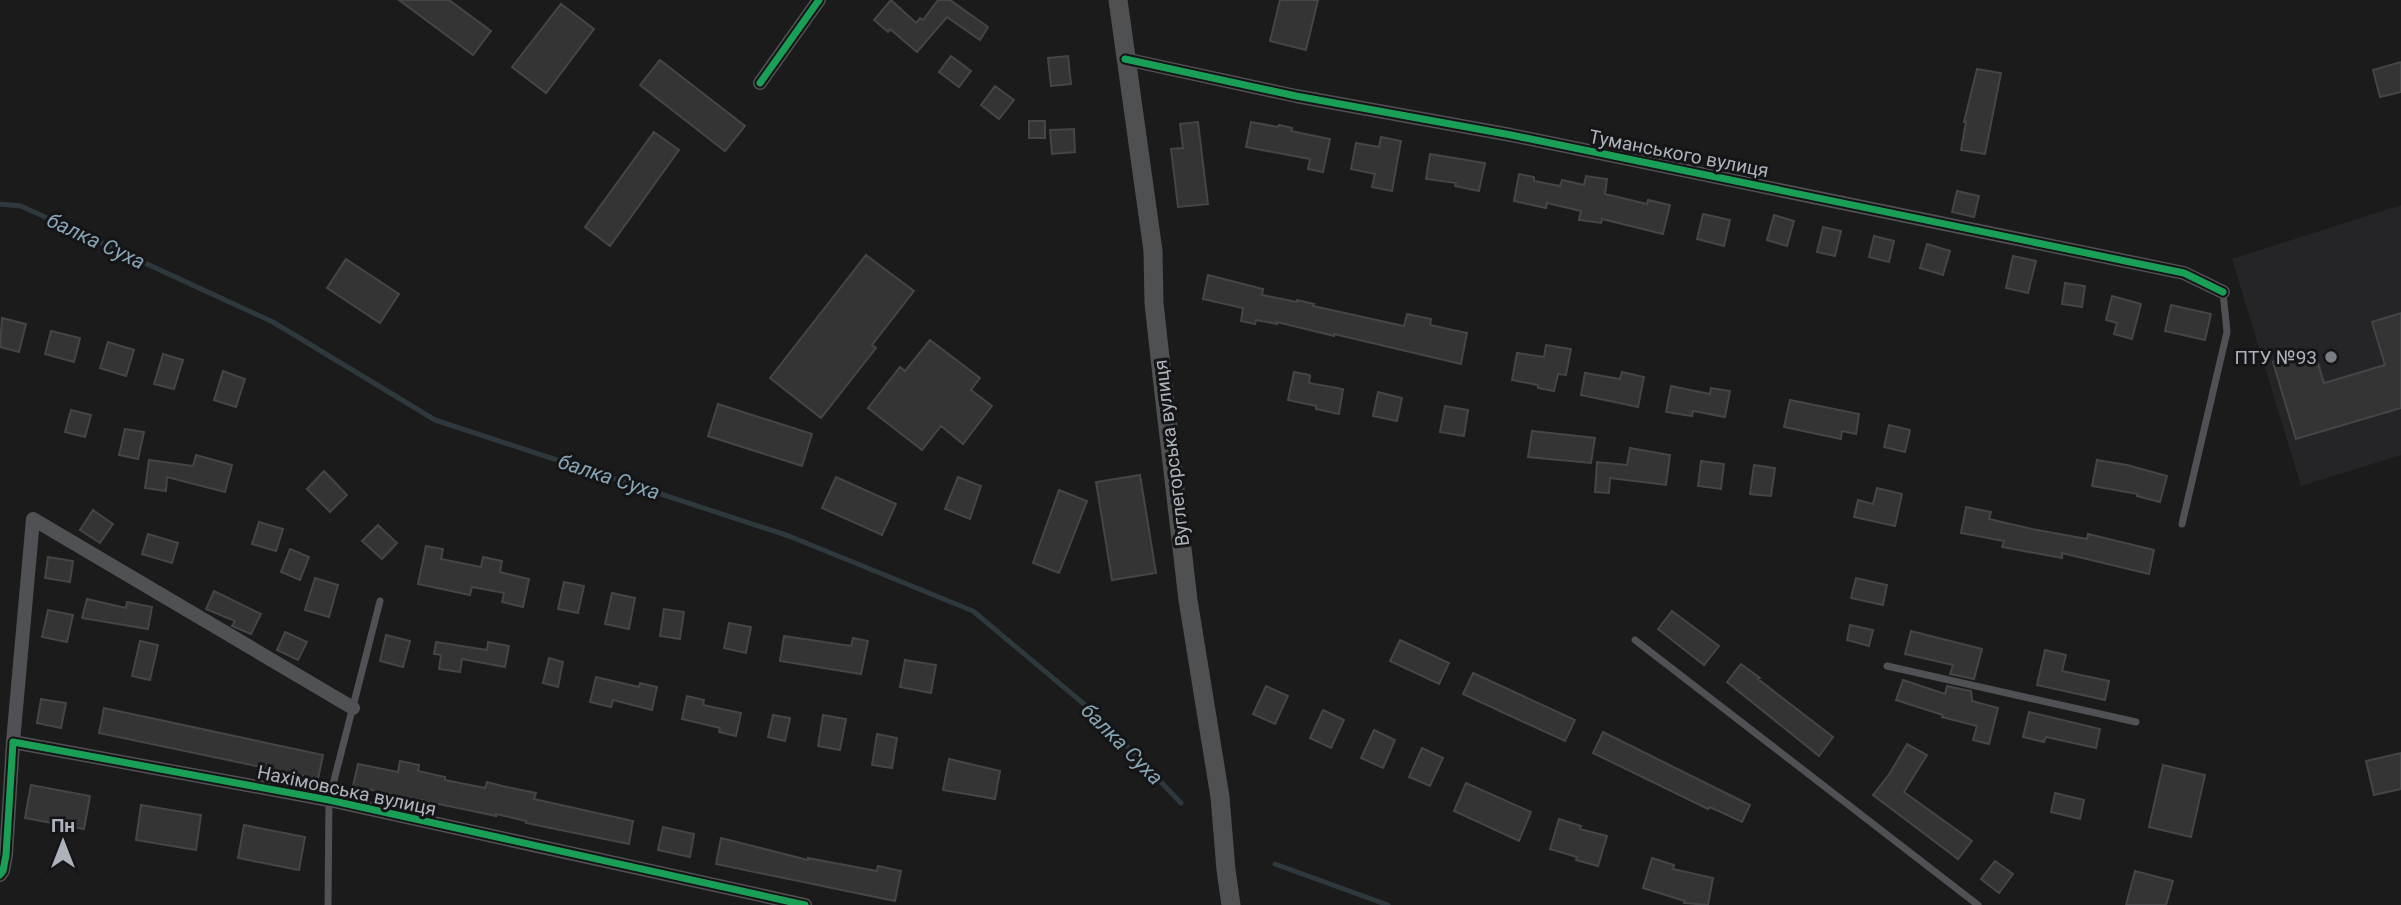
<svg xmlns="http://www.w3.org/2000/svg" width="2401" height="905" font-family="Roboto,sans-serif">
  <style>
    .built { fill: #252527 }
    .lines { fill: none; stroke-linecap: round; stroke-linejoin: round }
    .stream { stroke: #2e383d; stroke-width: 5 }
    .building { fill: #343435; stroke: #434547; stroke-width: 2 }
    .service { stroke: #4f5154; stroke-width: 7 }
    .minor { stroke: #4f5154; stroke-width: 14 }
    .secondary { stroke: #4e5052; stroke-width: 19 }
    .cycleway-casing { stroke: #151517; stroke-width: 11 }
    .cycleway { stroke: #1a9f57; stroke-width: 7 }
    .poi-dot { fill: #7a7e83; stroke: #151517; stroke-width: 2.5 }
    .labels { text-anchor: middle; stroke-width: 6; stroke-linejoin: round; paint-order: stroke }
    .street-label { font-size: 19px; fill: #adb3bb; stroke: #151517 }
    .poi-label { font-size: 19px; fill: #adb3bb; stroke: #151517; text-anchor: end }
    .water-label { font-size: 21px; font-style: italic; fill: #86a6b5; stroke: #151517 }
  </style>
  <rect width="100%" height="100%" fill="#1b1b1b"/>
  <path class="built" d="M2401,205V455L2301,486L2232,259Z"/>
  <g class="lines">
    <path class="stream" d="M0,204L21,206L273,322L435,420L789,536L973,611L1097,715L1181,803
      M1275,864L1388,905"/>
  </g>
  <path class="building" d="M399,0H449L491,31L473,55Z
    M891,0L916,23L920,18L923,20L938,0H950L988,27L980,40L947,17L917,52L890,29L888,32L874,20Z
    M1280,0H1318L1306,50L1270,41Z
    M561,4L594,29L546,93L512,67Z
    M951,56L971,71L959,87L939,72Z
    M1068,56L1071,84L1051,86L1048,58Z
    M660,60L745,126L725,151L640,85Z
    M2401,62V92L2380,97L2373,70Z
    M1977,69L2001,73L1985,154L1961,150L1966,122H1964Z
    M995,86L1014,100L999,119L981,105Z
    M1029,121H1045V138H1029Z
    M1198,122L1208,204L1178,207L1171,149L1183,148L1180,124Z
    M1251,122L1278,127L1279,125L1292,128L1291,131L1330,139L1323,172L1308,169L1310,159L1246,147Z
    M1074,129L1075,152L1052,154L1050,130Z
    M654,132L679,150L610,246L585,227Z
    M1381,137L1401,141L1392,191L1372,187L1375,174L1351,169L1356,143L1379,147Z
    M1430,154L1485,163L1479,191L1455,186L1456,183L1426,179Z
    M1519,174L1534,177V181L1560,186L1562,180L1584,185L1586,176L1607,179L1605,194L1647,204L1648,200L1670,205L1663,234L1602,219L1601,223L1579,220L1581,211L1547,203L1546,208L1514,201Z
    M1957,191L1979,196L1974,217L1952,212Z
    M1703,214L1730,220L1724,246L1697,239Z
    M1774,215L1794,221L1787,246L1767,240Z
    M1823,227L1841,231L1835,256L1817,252Z
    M1874,236L1894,241L1889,262L1869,257Z
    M1927,244L1950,251L1943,275L1920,268Z
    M866,255L914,291L872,345L876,348L821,418L770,378Z
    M2013,256L2036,261L2028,293L2006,288Z
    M346,259L399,294L380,323L327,288Z
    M1208,275L1263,289L1262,295L1297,302V300L1314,304L1313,306L1404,326L1407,314L1431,319L1430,325L1467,333L1461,364L1334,334V336L1277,322V324L1256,320L1255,324L1241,321L1243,308L1203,299Z
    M2065,283L2085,286L2082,307L2062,304Z
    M2112,296L2141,304L2132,339L2114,334L2117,323L2106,320Z
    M2171,305L2211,314L2205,340L2165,331Z
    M2401,313V408L2296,439L2273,362L2314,350L2324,383L2385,365L2372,322Z
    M2,318L26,324L19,352L0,347Z
    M51,331L80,338L74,362L45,354Z
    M930,340L980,378L971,390L992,406L963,444L941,426L922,450L868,408L900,367L905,371Z
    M108,342L134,350L126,376L100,368Z
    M1546,345L1571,349L1566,375L1558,374L1554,391L1538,388V385L1512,380L1517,353L1544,357Z
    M163,354L183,360L174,389L154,384Z
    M223,371L245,379L236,407L214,400Z
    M1294,372L1310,375L1309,383L1343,389L1339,414L1316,409V406L1288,400Z
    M1622,372L1644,377L1638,407L1581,395L1585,373L1620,379Z
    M1671,386L1710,394L1711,388L1730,391L1725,417L1693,411L1692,416L1666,412Z
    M1378,392L1402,398L1397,421L1373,416Z
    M1790,400L1859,414L1856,434L1842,431L1841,439L1784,427Z
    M718,404L812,434L802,466L708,436Z
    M1445,406L1468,410L1464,436L1440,432Z
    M71,410L91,415L85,437L65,432Z
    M1889,425L1910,430L1905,452L1884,447Z
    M125,429L144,432L138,459L119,455Z
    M1532,431L1595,438L1591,463L1528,457Z
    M1630,448L1670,455L1666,485L1610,478L1609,493L1595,492L1597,462L1627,465Z
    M196,455L232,465L225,492L167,477L166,491L145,488L149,460L193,466Z
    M2097,460L2127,465L2167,476L2160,502L2137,496L2138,494L2092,486Z
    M1701,461L1724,464L1721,489L1698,486Z
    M1754,465L1775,468L1771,496L1750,494Z
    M324,471L347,495L330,512L307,489Z
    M1140,475L1156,573L1112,580L1096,482Z
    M836,477L896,504L882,535L822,508Z
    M958,477L981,486L970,519L945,509Z
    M1877,488L1902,494L1895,526L1854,517L1858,500L1873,504Z
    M1059,490L1087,501L1059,573L1033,563Z
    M1966,507L1991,512L1989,519L2032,529L2087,539L2088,534L2154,550L2149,574L2062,553V558L2002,547L2004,541L1961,533Z
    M93,510L113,524L100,543L80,530Z
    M259,522L283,529L276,551L252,544Z
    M378,525L397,543L382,559L362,541Z
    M148,534L178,543L172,563L142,554Z
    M426,546L443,549L441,559L481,567L483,557L502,561L500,572L529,579L523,607L502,602L504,593L472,587L470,595L418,584Z
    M290,549L309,557L300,580L281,572Z
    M48,557L73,561L70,582L45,578Z
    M315,578L338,585L329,617L305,610Z
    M1856,578L1887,585L1883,605L1851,598Z
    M564,582L584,586L578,613L558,609Z
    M214,591L261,614L251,634L232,626L235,621L206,609Z
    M612,593L635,598L629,629L605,624Z
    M87,599L126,608L127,602L152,607L148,629L82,618Z
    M664,609L684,612L680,639L660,636Z
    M48,610L73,615L67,642L42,637Z
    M1672,611L1719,646L1704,665L1658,629Z
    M729,623L751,627L746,653L724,648Z
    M1850,625L1873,630L1869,646L1847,640Z
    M1911,631L1982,649L1974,679L1950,674L1953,665L1905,654Z
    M285,632L307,642L298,660L277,650Z
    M386,635L410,641L403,667L380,661Z
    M784,636L851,646L853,638L868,641L861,674L780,661Z
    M1400,640L1449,663L1439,684L1390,661Z
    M140,641L158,645L150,680L132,676Z
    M436,642L487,650L488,642L509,646L505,667L462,659L460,672L439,669L441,655L434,654Z
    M2045,650L2066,655L2062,671L2109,681L2105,700L2037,685Z
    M549,658L563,662L558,687L543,683Z
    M905,660L936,665L931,693L900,687Z
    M1741,664L1760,678L1758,679L1833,737L1819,756L1727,682Z
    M1473,673L1575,720L1565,741L1463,694Z
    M596,677L639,687L640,683L657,687L652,710L613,700L611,707L590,702Z
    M1903,680L1945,694L1947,686L1971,691L1972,701L1998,708L1989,744L1973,740L1977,726L1942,717L1943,715L1896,700Z
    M1266,686L1288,696L1275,724L1253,714Z
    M687,696L704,700L703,705L741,713L736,736L719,732L720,728L682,719Z
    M41,699L66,703L61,728L37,723Z
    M104,708L323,755L318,779L99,733Z
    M1323,710L1344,720L1331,748L1310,738Z
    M2029,712L2100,729L2096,748L2046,737L2044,742L2023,737Z
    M773,715L790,718L785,741L768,737Z
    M823,715L846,719L840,750L818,746Z
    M1374,730L1395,740L1383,768L1361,758Z
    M1603,732L1750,805L1742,822L1710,807L1708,809L1593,753Z
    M877,734L897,738L892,768L872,765Z
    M1907,744L1927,755L1904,792L1972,841L1958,859L1873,795L1890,773Z
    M1422,748L1443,758L1430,786L1409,777Z
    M2401,753V789L2374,795L2366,761Z
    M949,759L1000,771L995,799L943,790Z
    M400,761L419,765L418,771L445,777V780L485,788L487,782L502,786L536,793L534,799L633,821L629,844L526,823V821L496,814V816L353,786L358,764L398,772Z
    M2163,765L2205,775L2191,837L2149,827Z
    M1466,783L1531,812L1519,841L1454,811Z
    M31,785L90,796L84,829L25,818Z
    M2055,793L2084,800L2080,819L2051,812Z
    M141,805L201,815L196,850L136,840Z
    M1559,819L1581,826L1580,829L1607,836L1598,866L1576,860L1577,857L1550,849Z
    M244,825L305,837L299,870L238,858Z
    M663,827L694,834L690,857L658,850Z
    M721,838L808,860V858L877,871L878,866L901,871L895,901L716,864Z
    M1652,858L1674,865L1673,869L1713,878L1708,905L1684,903L1685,901L1643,888Z
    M1995,861L2013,874L1999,893L1981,879Z
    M2135,871L2173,881L2166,905H2126Z"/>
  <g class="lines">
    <path class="service" d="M2182,524L2227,332L2223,292
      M1635,640L1978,905
      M1887,666L2136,722
      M328,905L329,800L380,601"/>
    <path class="minor" d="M1125,59L1296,96L1511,135L2184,273L2223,292
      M760,83L819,0
      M13,742L33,519L353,708
      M0,875L3,871L6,855L13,742L329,800L805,905"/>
    <path class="secondary" d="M1118,0L1153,251L1154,303L1162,376L1188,600L1220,797L1226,870L1231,905"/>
    <g class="cycleway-casing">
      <path id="cycleway" d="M1125,59L1296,96L1511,135L2184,273L2223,292
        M760,83L819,0
        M0,875L3,871L6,855L13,742L329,800L805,905"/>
    </g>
    <use href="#cycleway" class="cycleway"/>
  </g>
  <circle class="poi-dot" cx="2331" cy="357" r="7"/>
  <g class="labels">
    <g class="street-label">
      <text transform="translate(1679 153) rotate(11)" y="7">Туманського вулиця</text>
      <text transform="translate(1171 453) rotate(-97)" y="7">Вуглегорська вулиця</text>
      <text transform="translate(347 790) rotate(12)" y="7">Нахімовська вулиця</text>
    </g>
    <g class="poi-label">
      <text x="2317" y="364">ПТУ №93</text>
    </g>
    <g class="water-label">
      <text transform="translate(96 241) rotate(25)" y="7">балка Суха</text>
      <text transform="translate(609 477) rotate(18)" y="7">балка Суха</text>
      <text transform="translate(1122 744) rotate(45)" y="7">балка Суха</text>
    </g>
  </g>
  <g transform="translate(63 842)" stroke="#151517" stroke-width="5" paint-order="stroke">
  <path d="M0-5L12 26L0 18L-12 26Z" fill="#adb3bb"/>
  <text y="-10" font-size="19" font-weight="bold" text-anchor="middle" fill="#adb3bb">Пн</text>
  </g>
</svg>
